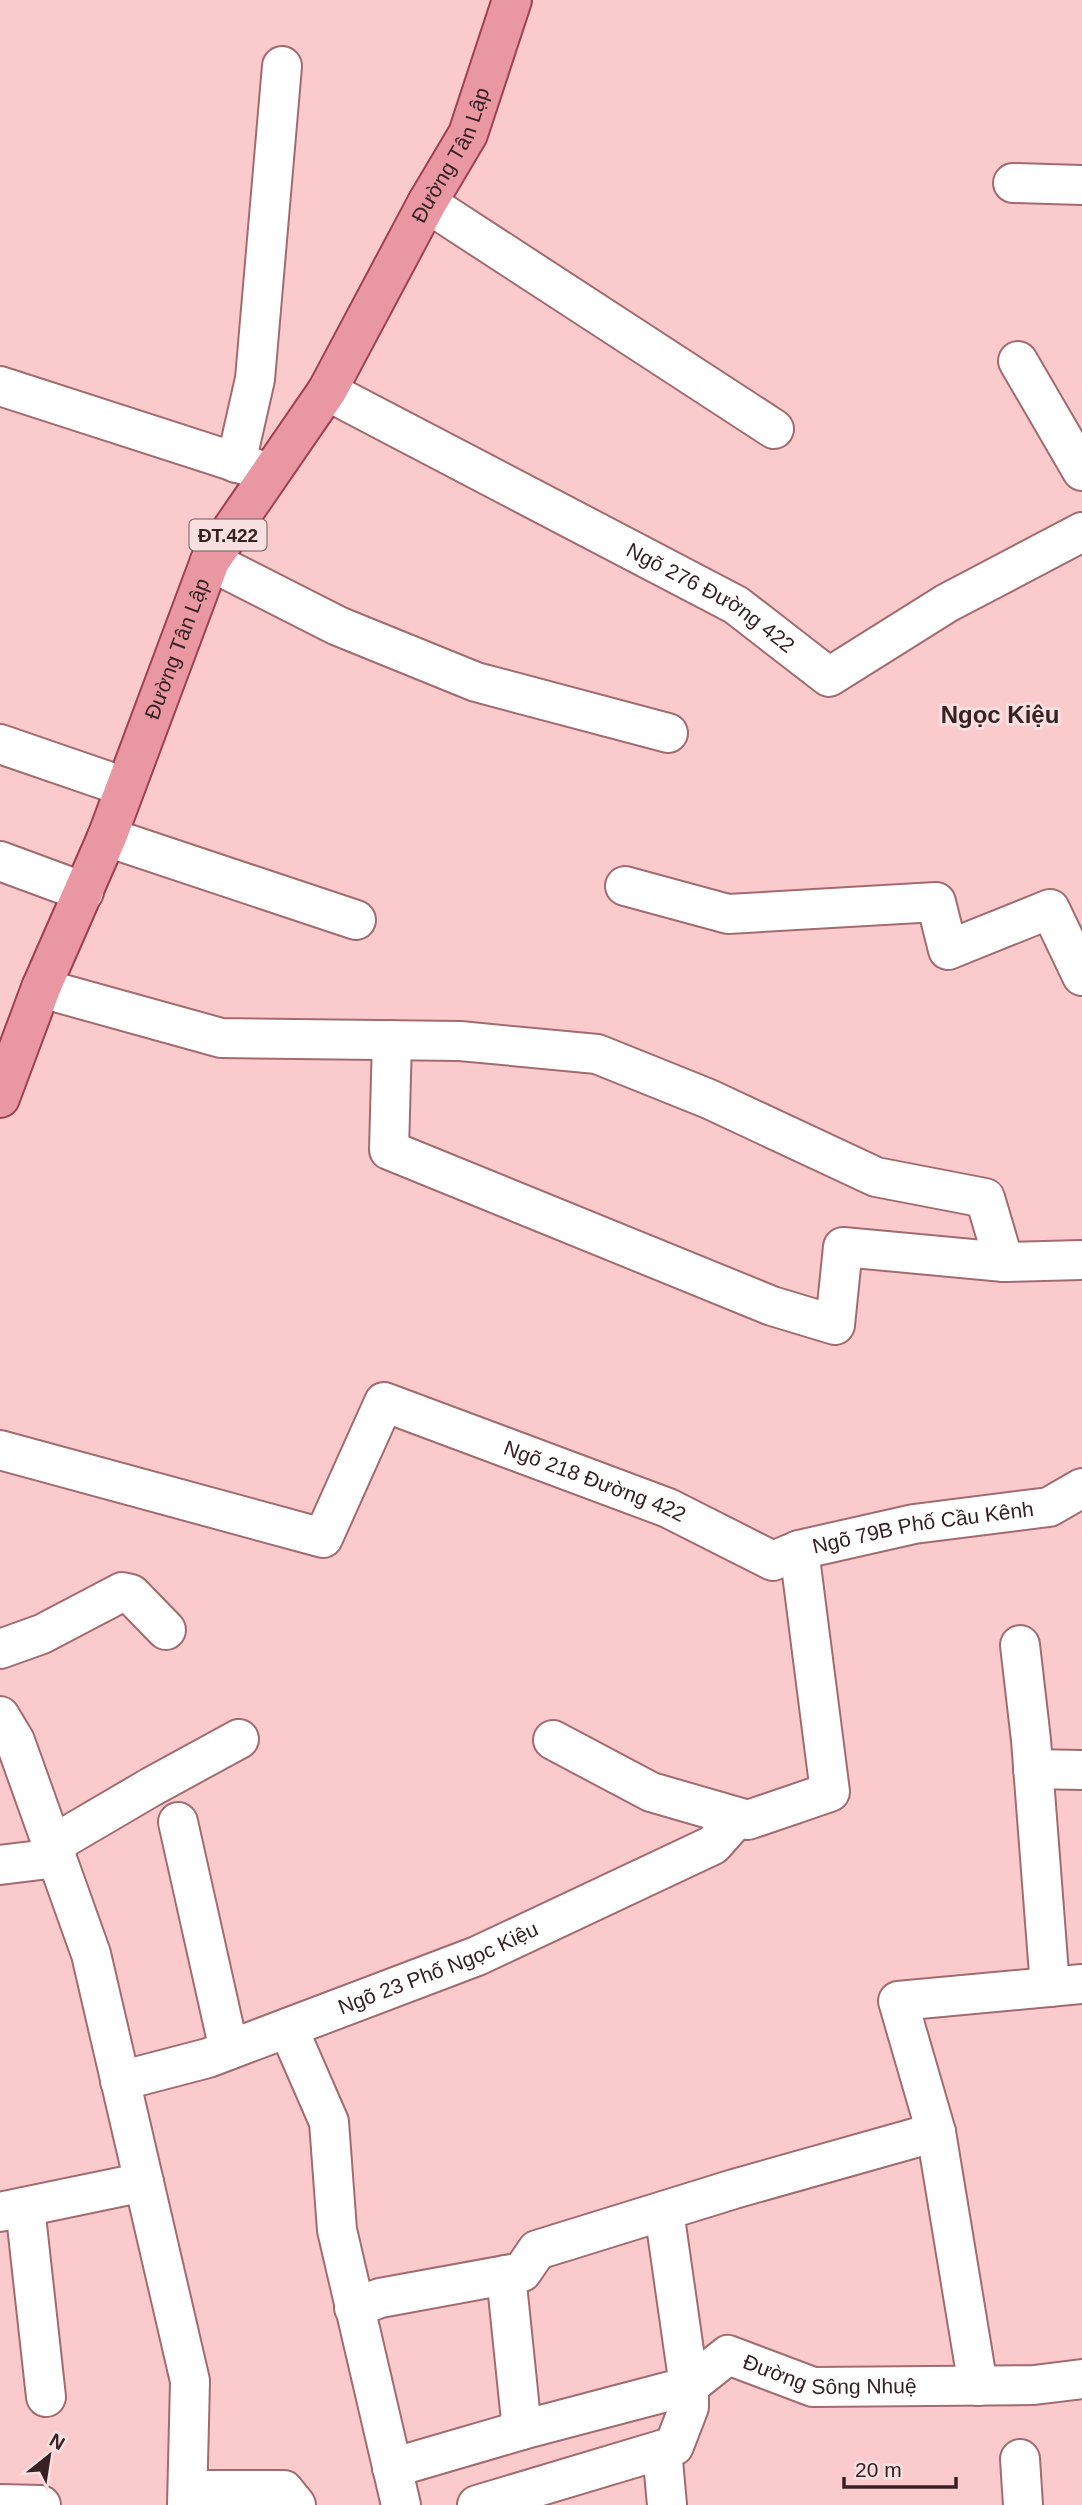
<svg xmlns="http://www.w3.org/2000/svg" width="1082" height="2505" font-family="Arial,sans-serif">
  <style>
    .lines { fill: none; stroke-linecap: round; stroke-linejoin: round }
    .minor-casing { stroke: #a16b6f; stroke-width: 42 }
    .major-casing { stroke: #a0404f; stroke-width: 42 }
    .minor { stroke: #fff; stroke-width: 38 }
    .major { stroke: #e897a3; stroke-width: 38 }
    .labels { text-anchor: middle; stroke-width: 6; stroke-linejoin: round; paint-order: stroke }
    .shield { fill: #f8dfe0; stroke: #725a5c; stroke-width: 2 }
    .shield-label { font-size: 19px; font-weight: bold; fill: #382123 }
    .street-label { font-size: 21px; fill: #382123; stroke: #f8dfe0 }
    .quarter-label { font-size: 24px; font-weight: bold; fill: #382123; stroke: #f8dfe0 }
  </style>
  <rect width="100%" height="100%" fill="#fbcacd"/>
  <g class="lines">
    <g class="minor-casing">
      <g id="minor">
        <path d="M1013,183L1082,185"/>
        <path d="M427,203L774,429"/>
        <path d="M1018,361L1082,471"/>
        <path d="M0,386L260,470"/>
        <path id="s1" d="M327,391L736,605L829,677L947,603L1082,532"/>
        <path d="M236,463L255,379L282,66"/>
        <path d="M210,561L338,626L476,682L668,733"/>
        <path d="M0,744L125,787"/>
        <path d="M107,837L356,920"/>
        <path d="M0,861L84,892"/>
        <path d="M625,886L728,914L936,902L948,950L1050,909L1082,976"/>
        <path d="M41,988L221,1038L460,1041L597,1054L709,1099L876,1177L985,1198L1004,1262L1082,1260"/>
        <path d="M392,1040L389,1150L772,1306L835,1325L843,1247L1004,1262"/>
        <path id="s2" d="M0,1450L323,1538L384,1402L668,1508L773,1561L799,1550L914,1524L1049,1507L1082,1488"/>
        <path d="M1020,1645L1031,1740L1050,1987"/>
        <path d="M0,1649L42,1634L122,1592L131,1594L166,1630"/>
        <path d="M0,1716L15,1741L91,1954L190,2381L187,2505"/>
        <path d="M553,1740L651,1792L748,1820L830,1792L799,1550"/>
        <path d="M1033,1769L1082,1770"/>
        <path d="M178,1822L229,2050"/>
        <path d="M52,1845L151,1787L239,1739"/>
        <path d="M0,1865L57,1858"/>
        <path d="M288,2028L329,2122L337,2230L401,2505"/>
        <path id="s3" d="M120,2081L208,2058L477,1956L713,1845L737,1818"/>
        <path d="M25,2207L46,2397"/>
        <path d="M0,2212L144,2182"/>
        <path d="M354,2308L380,2298L522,2272L537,2250L734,2189L936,2132"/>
        <path d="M978,2386L936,2132L898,2001L1082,1984"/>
        <path d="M522,2430L689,2386L664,2211"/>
        <path d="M662,2450L667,2505"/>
        <path d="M1020,2459L1023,2505"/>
        <path d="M392,2468L522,2430L506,2275"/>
        <path d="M188,2490H284L296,2505"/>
        <path d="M0,2504L41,2505"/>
        <path id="s4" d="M477,2505L674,2446L689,2407V2386L728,2355L813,2387L1034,2385L1082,2379"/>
      </g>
    </g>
    <g class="major-casing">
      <g id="major">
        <path id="s5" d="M0,1098L41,988L107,837L210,561L327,391L427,203L468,134L512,0"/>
      </g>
    </g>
    <use href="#minor" class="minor"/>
    <use href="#major" class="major"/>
  </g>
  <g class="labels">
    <rect class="shield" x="189.5" y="519.5" width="77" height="31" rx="5"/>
    <g class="shield-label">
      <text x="228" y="542">ĐT.422</text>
    </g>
    <g class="street-label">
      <text dy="7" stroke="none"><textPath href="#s5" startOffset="1050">Đường Tân Lập</textPath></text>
      <text dy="7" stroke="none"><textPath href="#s1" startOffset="436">Ngõ 276 Đường 422</textPath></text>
      <text dy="7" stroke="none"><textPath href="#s5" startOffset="483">Đường Tân Lập</textPath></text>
      <text dy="7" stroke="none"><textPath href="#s2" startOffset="709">Ngõ 218 Đường 422</textPath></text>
      <text dy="7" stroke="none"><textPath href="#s2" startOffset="1059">Ngõ 79B Phố Cầu Kênh</textPath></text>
      <text dy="7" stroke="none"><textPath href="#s3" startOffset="338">Ngõ 23 Phố Ngọc Kiệu</textPath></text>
      <text dy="7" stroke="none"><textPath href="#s4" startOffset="424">Đường Sông Nhuệ</textPath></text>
    </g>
    <g class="quarter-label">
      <text x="1000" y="723">Ngọc Kiệu</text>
    </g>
  </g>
  <g transform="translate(49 2456) rotate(30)" stroke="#f8dfe0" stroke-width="5" paint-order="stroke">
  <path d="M0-5L12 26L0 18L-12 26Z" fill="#382123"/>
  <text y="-10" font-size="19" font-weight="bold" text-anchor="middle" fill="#382123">N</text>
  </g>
  <path d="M844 2477v10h112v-10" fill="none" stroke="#382123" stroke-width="3.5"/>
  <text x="855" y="2477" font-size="21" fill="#382123" stroke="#f8dfe0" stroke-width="5" paint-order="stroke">20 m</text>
</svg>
